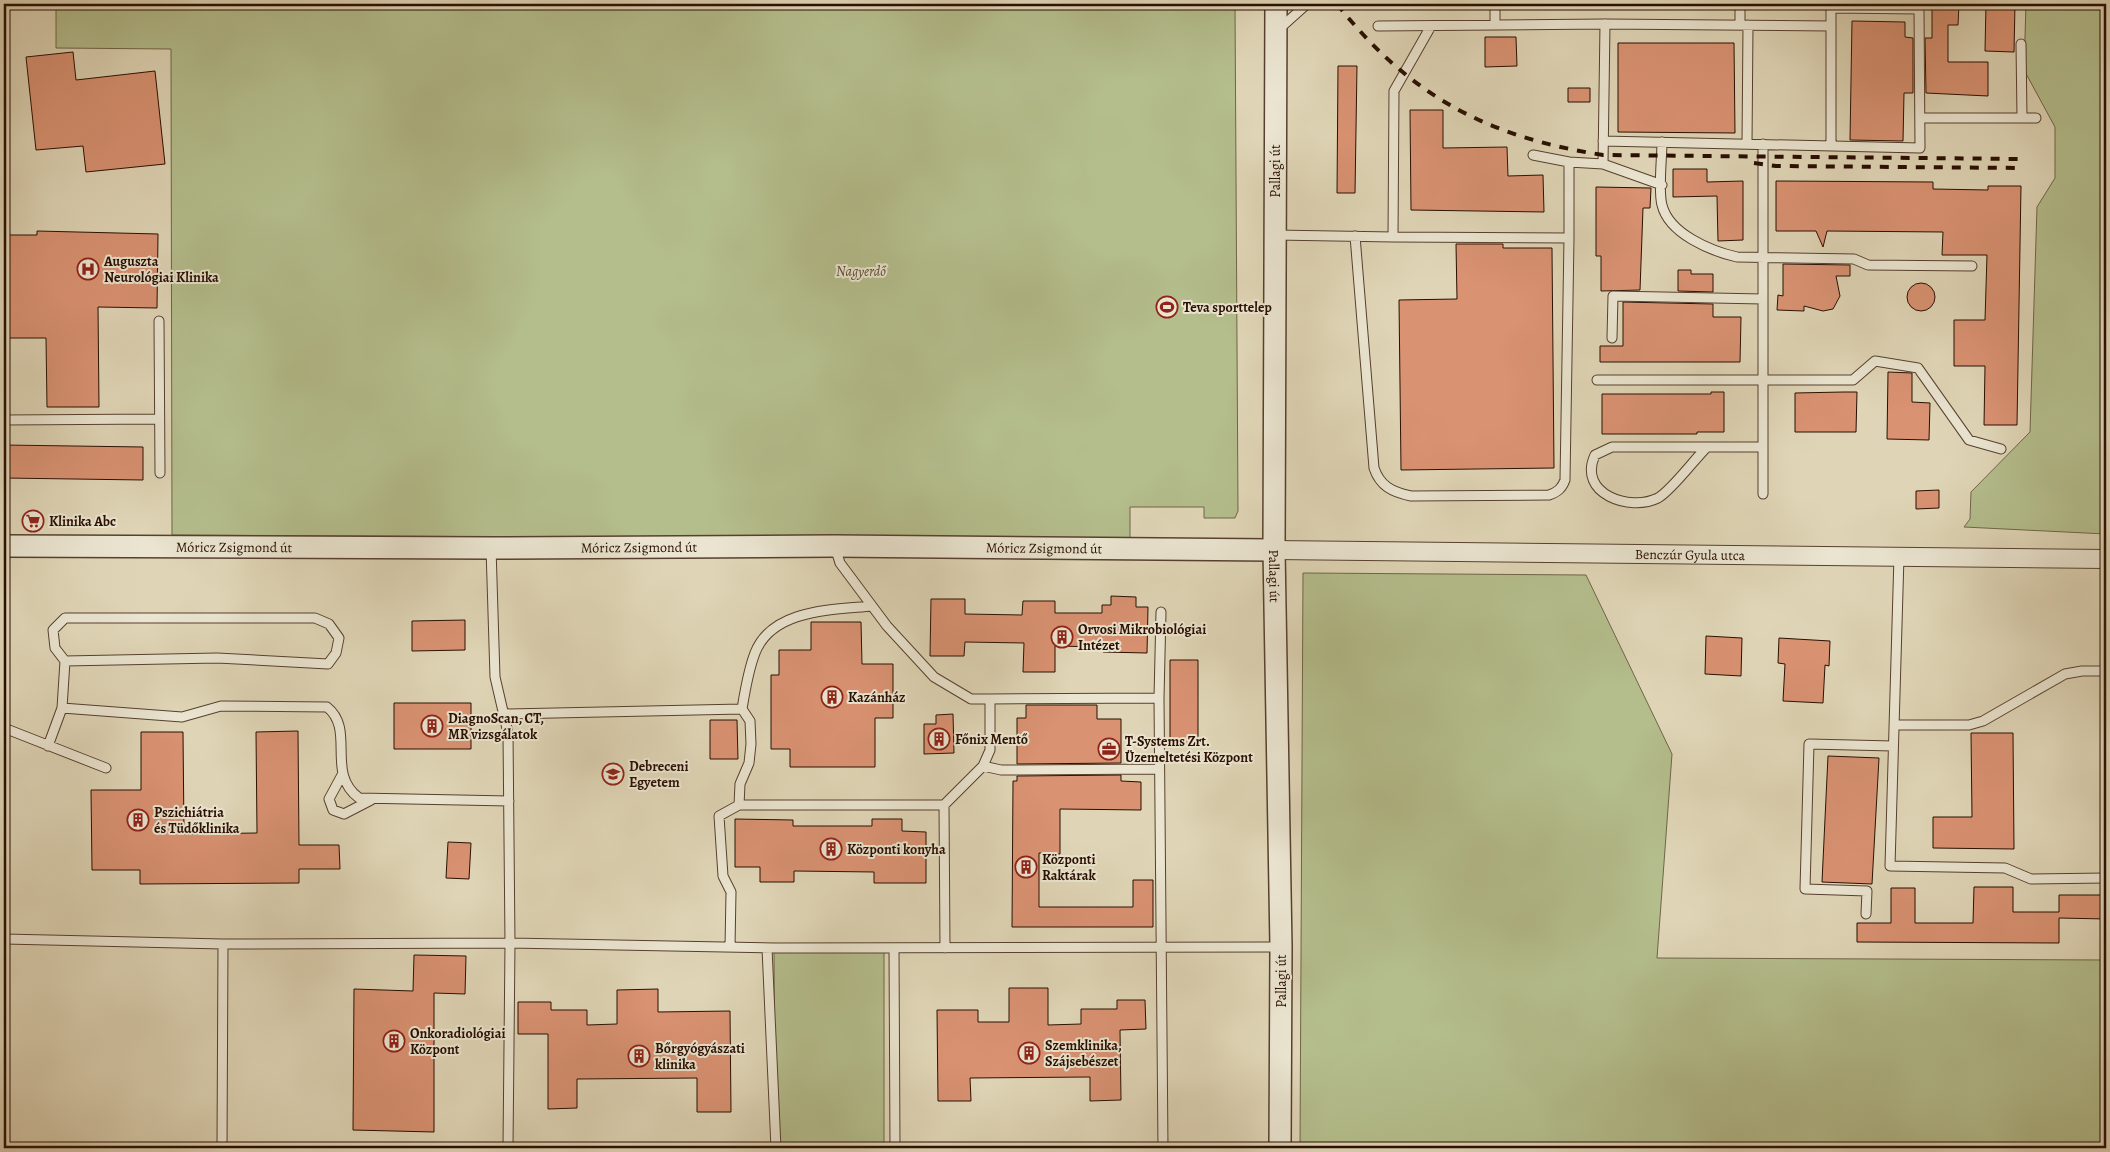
<svg xmlns="http://www.w3.org/2000/svg" width="2110" height="1152" font-family="Alegreya,serif">
  <style>
    .green { fill: #b4bd8c; stroke: #6e6646 }
    .building { fill: #d99272; stroke: #290f01 }
    .lines { fill: none; stroke-linecap: round; stroke-linejoin: round }
    .service-casing { stroke: #56402e; stroke-width: 11 }
    .minor-casing { stroke: #56402e; stroke-width: 20 }
    .tertiary-casing { stroke: #56402e; stroke-width: 24 }
    .service { stroke: #eae4d0; stroke-width: 9 }
    .minor { stroke: #eae4d0; stroke-width: 18 }
    .tertiary { stroke: #eae4d0; stroke-width: 21 }
    .rail { stroke: #290f01; stroke-width: 4; stroke-dasharray: 9 9; stroke-linecap: butt }
    .labels { text-anchor: middle; stroke-width: 4; stroke-linejoin: round; paint-order: stroke }
    .street-label { font-size: 14px; fill: #290f01; stroke: #eae4d0 }
    .poi-label { font-size: 14px; font-weight: bold; fill: #290f01; stroke: #eae4d0; text-anchor: start }
    .park-label { font-size: 14px; font-style: italic; fill: #5a4c32; stroke: #eae4d0 }
  </style>
  <rect width="100%" height="100%" fill="#dfd5b6"/>
  <filter id="stains"><feTurbulence type="fractalNoise" baseFrequency=".004" numOctaves="4"/><feColorMatrix values="0 0 0 0 .2 0 0 0 0 .09 0 0 0 0 .02 0 0 0 .5 -.17"/></filter>
  <radialGradient id="worn" r=".72"><stop offset=".6" stop-color="#630" stop-opacity="0"/><stop offset="1" stop-color="#630" stop-opacity=".3"/></radialGradient>
  <path class="green" d="M56,4H1235L1238,511L1235,518H1204V507H1130V540L172,535L171,49L56,48Z
    M2026,4H2106V534L1964,527L1970,519L1971,492L2030,432L2037,207L2055,178V127L2024,70Z
    M1303,573L1586,575L1672,754L1657,958L2106,960V1148H1300Z
    M774,948H884V1148H775Z"/>
  <path class="building" d="M1932,4H1959L1958,25H1948V62H1988V96L1926,93L1925,38H1932Z
    M1986,4H2015L2014,52L1985,51Z
    M1852,21L1905,22V37L1913,38V93H1904L1903,141L1850,140Z
    M1485,37H1516L1517,66L1485,67Z
    M1618,43H1734L1735,133L1618,132Z
    M73,52L76,80L155,71L165,164L86,172L83,146L36,150L26,57Z
    M1338,66H1357L1355,193H1337Z
    M1568,88H1590V102H1568Z
    M1410,110H1443V148L1507,147L1508,176L1543,175L1544,212L1411,210Z
    M1673,169H1707V182L1743,181V240L1718,241L1717,196L1673,197Z
    M1776,181L1933,182V189L1988,190V186H2021L2017,425H1984L1985,366H1954V320H1985L1987,255H1942L1943,232L1827,231L1823,247L1816,231H1776Z
    M1596,187L1651,188L1650,208H1643L1640,290L1601,291V256H1596Z
    M37,231L158,234L157,308L98,307L99,407H47L46,338H4V235H37Z
    M1456,244H1503V248H1552L1554,468L1401,470L1399,300L1457,299Z
    M1783,264L1850,265V276H1836L1840,296L1833,309L1823,311L1804,306V311L1777,310L1778,295L1783,296Z
    M1678,270H1691V274H1713V292L1678,291Z
    M1907 297a14 14 0 1 1 28 0a14 14 0 1 1-28 0Z
    M1623,302L1713,304V317H1741L1740,362H1600V346H1623Z
    M1888,372L1912,373V402L1930,403L1929,440L1887,439Z
    M1711,392H1724V432H1697V434H1602V394H1711Z
    M1843,392H1857L1856,432H1795V393Z
    M4,445L143,447V480L4,478Z
    M1939,490V508L1916,509V491Z
    M1111,596L1136,597V607H1148L1147,653L1103,652V647L1055,646V672H1023L1024,643L965,642L964,656H930L931,599H965V614L1022,615L1023,601H1055V613H1102V605H1111Z
    M465,620V650L412,651V621Z
    M811,622H861L862,664H893V718H875V767H790V749H771V675H779V650H811Z
    M1706,636L1742,638L1741,676L1705,674Z
    M1779,638L1830,641L1829,666L1825,665L1823,703L1783,701L1785,664L1778,663Z
    M1170,660H1198V745H1170Z
    M394,703H471V749H394Z
    M1026,705H1097V719H1121V763L1017,764V718H1026Z
    M953,714L954,753L924,754V724H936V715Z
    M710,720H737L738,759H710Z
    M298,731L299,845H339L340,869H299V883L140,884V870H92L91,790H141V732H183L184,834L257,833L256,732Z
    M1971,733H2013L2014,849L1933,848V817H1972Z
    M1828,756L1879,758L1872,884L1822,882Z
    M1121,775V781L1141,782V810L1060,809V854L1039,853V907H1133V880H1153V927H1012L1013,781H1017V776Z
    M735,819L793,820V826H872V819H902V831L926,832V883H874V872L794,871V882H760V867H735Z
    M448,842L471,843L469,879L446,878Z
    M1974,887H2013V912H2059V895H2106V919L2059,918V943L1857,942V923H1891V888H1915V923H1973Z
    M414,955L466,956L465,994L434,993V1132L353,1130L354,989L413,991Z
    M1009,988H1048V1025L1081,1024V1009H1117V1000H1145L1146,1029L1120,1030L1121,1100L1090,1101V1077L970,1078L971,1101H938L937,1010H978V1022H1009Z
    M658,989V1012L730,1011L731,1112H697V1078L577,1079V1108L548,1109V1034H518V1002H551V1010H587V1025L617,1024V990Z"/>
  <g class="lines">
    <g class="service-casing">
      <path id="service" d="M1495,25V4
        M1740,25V4
        M1378,26L1605,24L1831,26V8L1919,9V4
        M1431,26L1394,91L1393,237L1569,238V162L1603,164L1605,24
        M1278,30L1307,4
        M2021,44L2022,118
        M1920,118H2036
        M1603,141L1920,148L1919,9
        M1662,142C1662,158 1658,191 1662,205C1669,234 1711,251 1737,257L1854,259L1868,265L1972,266
        M1747,144L1748,25
        M1831,146V26
        M1533,155L1569,162
        M1603,164L1662,185
        M1275,235L1393,237
        M1355,236L1374,468C1380,486 1392,492 1411,496L1549,495C1558,492 1562,488 1565,480L1569,238
        M159,321L160,473
        M1612,338L1613,296L1763,299
        M1597,380H1853L1875,361L1918,368L1969,440L2001,449
        M4,420L159,419
        M1706,448C1694,460 1671,491 1658,498C1630,512 1577,494 1595,455L1612,447H1763
        M1763,494V144
        M835,547L840,563L887,626L934,677L971,699H990
        M491,548L495,677L508,733L510,943L508,1148
        M1899,556L1890,866L2005,868L2031,879L2106,878
        M1159,698L1163,1148
        M62,708L182,717L221,706L327,707C356,730 325,773 359,798L509,801
        M742,709C745,691 748,671 755,653C772,609 832,610 872,606
        M503,714L742,709L750,721L751,744L749,763L740,784L739,805H944L945,948
        M1894,725H1969L1983,721L2065,674L2082,671H2106
        M4,728L106,768
        M48,746L62,708L65,661L55,648L53,630L65,618H315L329,624L339,638L336,653L328,664L217,658L65,661
        M983,766L1001,770L1159,769
        M342,775L329,799L333,810L344,814L371,800
        M944,805L983,766L990,750V699L1159,698L1161,612
        M1866,914L1867,891L1805,889L1809,744L1893,746
        M4,939L223,944L510,943L774,948L1281,947
        M730,947L731,892L723,876L719,816L739,805
        M767,948L776,1148
        M894,948L895,1148
        M222,1148L223,944"/>
    </g>
    <g class="minor-casing">
      <g id="minor">
        <path id="s1" d="M1274,550L2106,559"/>
      </g>
    </g>
    <g class="tertiary-casing">
      <g id="tertiary">
        <path id="s2" d="M1276,4L1274,550L1281,947L1280,1148"/>
        <path id="s3" d="M4,546L491,548L834,546L1274,550"/>
      </g>
    </g>
    <use href="#service" class="service"/>
    <use href="#minor" class="minor"/>
    <use href="#tertiary" class="tertiary"/>
    <path class="rail" d="M1337,4C1410,96 1487,137 1603,155L2021,159
      M1754,163L1776,166L2022,168"/>
  </g>
  <defs>
    <g id="hospital-ring" transform="scale(1.125)"><circle r="9.5" fill="#eae4d0" stroke="#8f2418" stroke-width="1.5"/><path d="M-5-5h3v3.5h4V-5h3V5h-3V1.5h-4V5h-3Z" fill="#8f2418"/></g>
    <g id="stadium-ring" transform="scale(1.125)"><circle r="9.5" fill="#eae4d0" stroke="#8f2418" stroke-width="1.5"/><path d="M0-5a6.5 5 0 1 0 0 10a6.5 5 0 1 0 0-10ZM-3.5-1.8h7v3.6h-7Z" fill="#8f2418"/></g>
    <g id="supermarket-ring" transform="scale(1.125)"><circle r="9.5" fill="#eae4d0" stroke="#8f2418" stroke-width="1.5"/><path d="M-6-5.5h2.5l.6 2H6L4.5 2H-2.5L-4.4-4H-6ZM-1.5 3.2a1.3 1.3 0 1 0 .1 0ZM3 3.2a1.3 1.3 0 1 0 .1 0Z" fill="#8f2418"/></g>
    <g id="building-ring" transform="scale(1.125)"><circle r="9.5" fill="#eae4d0" stroke="#8f2418" stroke-width="1.5"/><path d="M-4-6H4V6H1V3H-1V6H-4ZM-2.5-4.3h1.7v1.8h-1.7ZM.8-4.3h1.7v1.8H.8ZM-2.5-1h1.7V.8h-1.7ZM.8-1h1.7V.8H.8Z" fill="#8f2418"/></g>
    <g id="office-ring" transform="scale(1.125)"><circle r="9.5" fill="#eae4d0" stroke="#8f2418" stroke-width="1.5"/><path d="M-6-3h4V-5.5h4V-3h4V5H-6ZM-1-4.5V-3h2v-1.5ZM-6 0V1H6V0Z" fill="#8f2418"/></g>
    <g id="university-ring" transform="scale(1.125)"><circle r="9.5" fill="#eae4d0" stroke="#8f2418" stroke-width="1.5"/><path d="M0-5L7-2L0 1L-7-2ZM-4 1L0 2.5L4 1V4Q0 6-4 4Z" fill="#8f2418"/></g>
  </defs>
  <g fill-rule="evenodd">
    <use href="#hospital-ring" x="88" y="269"/>
    <use href="#stadium-ring" x="1167" y="307"/>
    <use href="#supermarket-ring" x="33" y="521"/>
    <use href="#building-ring" x="1062" y="637"/>
    <use href="#building-ring" x="832" y="697"/>
    <use href="#building-ring" x="432" y="726"/>
    <use href="#building-ring" x="939" y="739"/>
    <use href="#office-ring" x="1109" y="749"/>
    <use href="#university-ring" x="613" y="774"/>
    <use href="#building-ring" x="138" y="820"/>
    <use href="#building-ring" x="831" y="849"/>
    <use href="#building-ring" x="1026" y="867"/>
    <use href="#building-ring" x="394" y="1041"/>
    <use href="#building-ring" x="1029" y="1053"/>
    <use href="#building-ring" x="639" y="1056"/>
  </g>
  <g class="labels">
    <g class="street-label">
      <text transform="translate(1275 171) rotate(-90)" y="5">Pallagi út</text>
      <text dy="5" stroke="none"><textPath href="#s3" startOffset="230">Móricz Zsigmond út</textPath></text>
      <text dy="5" stroke="none"><textPath href="#s3" startOffset="635">Móricz Zsigmond út</textPath></text>
      <text dy="5" stroke="none"><textPath href="#s3" startOffset="1040">Móricz Zsigmond út</textPath></text>
      <text dy="5" stroke="none"><textPath href="#s1" startOffset="416">Benczúr Gyula utca</textPath></text>
      <text dy="5" stroke="none"><textPath href="#s2" startOffset="572">Pallagi út</textPath></text>
      <text transform="translate(1281 981) rotate(-90)" y="5">Pallagi út</text>
    </g>
    <g class="poi-label">
      <text x="104" y="266">Auguszta<tspan x="104" dy="16">Neurológiai Klinika</tspan></text>
      <text x="1183" y="312">Teva sporttelep</text>
      <text x="49" y="526">Klinika Abc</text>
      <text x="1078" y="634">Orvosi Mikrobiológiai<tspan x="1078" dy="16">Intézet</tspan></text>
      <text x="848" y="702">Kazánház</text>
      <text x="448" y="723">DiagnoScan, CT,<tspan x="448" dy="16">MR vizsgálatok</tspan></text>
      <text x="955" y="744">Főnix Mentő</text>
      <text x="1125" y="746">T-Systems Zrt.<tspan x="1125" dy="16">Üzemeltetési Központ</tspan></text>
      <text x="629" y="771">Debreceni<tspan x="629" dy="16">Egyetem</tspan></text>
      <text x="154" y="817">Pszichiátria<tspan x="154" dy="16">és Tüdőklinika</tspan></text>
      <text x="847" y="854">Központi konyha</text>
      <text x="1042" y="864">Központi<tspan x="1042" dy="16">Raktárak</tspan></text>
      <text x="410" y="1038">Onkoradiológiai<tspan x="410" dy="16">Központ</tspan></text>
      <text x="1045" y="1050">Szemklinika,<tspan x="1045" dy="16">Szájsebészet</tspan></text>
      <text x="655" y="1053">Bőrgyógyászati<tspan x="655" dy="16">klinika</tspan></text>
    </g>
    <g class="park-label">
      <text x="861" y="276">Nagyerdő</text>
    </g>
  </g>
  <rect width="2110" height="1152" fill="none" stroke="#dfd5b6" stroke-width="20"/>
  <rect x="5" y="5" width="2100" height="1142" fill="none" stroke="#290f01" stroke-width="2.5"/>
  <rect x="10" y="10" width="2090" height="1132" fill="none" stroke="#290f01"/>
  <rect width="100%" height="100%" filter="url(#stains)"/>
  <rect width="100%" height="100%" fill="url(#worn)"/>
</svg>
